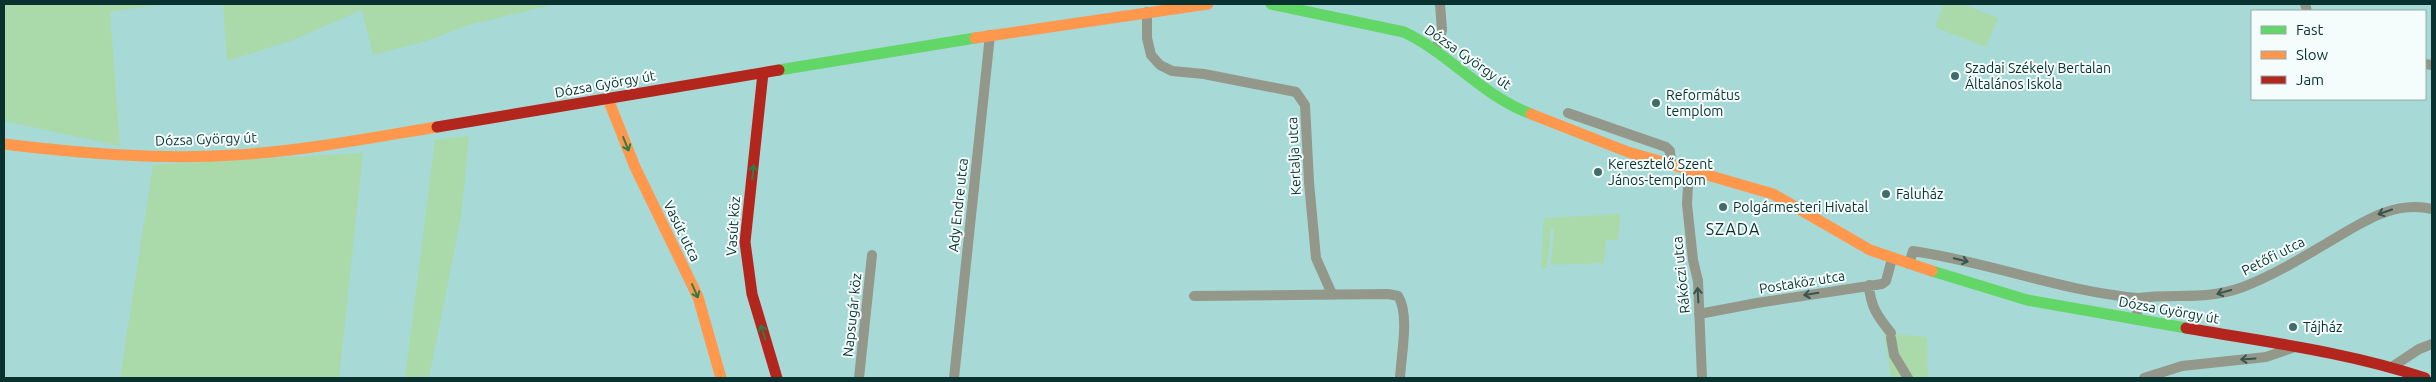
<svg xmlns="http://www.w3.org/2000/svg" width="2436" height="382" font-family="Ubuntu,sans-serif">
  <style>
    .green { fill: #aadaa9 }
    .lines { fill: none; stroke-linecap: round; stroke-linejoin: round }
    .street { stroke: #93988a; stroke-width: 10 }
    .fast { stroke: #63d668; stroke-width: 11 }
    .slow { stroke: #ff974d; stroke-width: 11 }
    .jam { stroke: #b3261e; stroke-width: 11 }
    .oneway { stroke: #317b49 }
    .oneway2 { stroke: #39554f }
    .poi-dot { fill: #406c69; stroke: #f5fdfc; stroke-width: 2 }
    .labels { text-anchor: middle; stroke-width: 4; stroke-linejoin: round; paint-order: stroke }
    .street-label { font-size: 14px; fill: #08312f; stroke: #f5fdfc }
    .poi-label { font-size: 14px; fill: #08312f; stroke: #f5fdfc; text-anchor: start }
    .quarter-label { font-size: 16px; letter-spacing: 1px; fill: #08312f; stroke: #f5fdfc }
  </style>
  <rect width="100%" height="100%" fill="#a7d9d6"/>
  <path class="green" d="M4,4H163L110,12L120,146L4,121Z
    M223,4H555L469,25L426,41L373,55L362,10L293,40L227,61Z
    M1944,4H1962L1998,18L1986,47L1935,27Z
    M469,136L461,217L429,378H405L435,140Z
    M363,153L339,378H120L153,165Z
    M1621,214L1618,240H1606L1604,263L1551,265L1554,230L1551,228L1547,268H1541L1544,218Z
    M1884,333L1927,337L1928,378H1891Z"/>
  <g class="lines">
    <path class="street" d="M2305,4L2307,11
      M1147,12V38L1151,55L1160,65L1172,71L1204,74L1296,92L1305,105L1309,182L1316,258L1332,294
      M1435,51L1442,30L1440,4
      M2425,64L2432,65
      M1568,113L1666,147L1670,151L1671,165
      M1689,169L1687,204L1693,260L1698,281L1702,378
      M1909,264L1913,251C1989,262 2061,291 2138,298
      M1869,285C1870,306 1878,317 1891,333
      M1194,296L1388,294L1398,296C1410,314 1401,356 1400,378
      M1699,314L1757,303L1882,284L1886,281L1892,259
      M2137,320L2138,298C2177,293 2204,301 2243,287C2272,276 2300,259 2327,243C2360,224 2392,200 2432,209
      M1891,338L1894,355L1908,378
      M2392,367L2419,349L2432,344
      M859,378L872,255
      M954,378L990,35
      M2144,378L2182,366L2266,357L2292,348"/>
    <path class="fast" d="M1271,4L1404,32C1450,54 1481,95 1531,114
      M779,70L975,38
      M1932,271L2027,300L2186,328"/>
    <path class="slow" d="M975,38L1208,4
      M608,99L635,167L698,297L721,378
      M1531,114L1628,152L1773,194L1870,250L1932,271
      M4,144C80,153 158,160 234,155C303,151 370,138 437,127"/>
    <path class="jam" d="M763,73L745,242L752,294L777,378
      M437,127L779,70
      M2186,328C2266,342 2348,352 2425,378"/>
  </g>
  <defs><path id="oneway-shaft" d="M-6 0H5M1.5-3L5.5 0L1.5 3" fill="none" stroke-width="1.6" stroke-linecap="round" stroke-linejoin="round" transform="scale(1.25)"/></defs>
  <g class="oneway">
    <use href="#oneway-shaft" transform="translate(626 144) rotate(68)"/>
    <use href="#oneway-shaft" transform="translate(753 172) rotate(-84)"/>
    <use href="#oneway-shaft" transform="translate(695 291) rotate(66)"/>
    <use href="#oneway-shaft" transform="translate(763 332) rotate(-107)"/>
  </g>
  <g class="oneway2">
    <use href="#oneway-shaft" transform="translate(2385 212) rotate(161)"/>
    <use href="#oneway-shaft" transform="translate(1961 260) rotate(13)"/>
    <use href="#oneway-shaft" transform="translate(2224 292) rotate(165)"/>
    <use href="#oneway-shaft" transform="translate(1811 294) rotate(171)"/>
    <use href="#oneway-shaft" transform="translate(1698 295) rotate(-93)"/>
    <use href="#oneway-shaft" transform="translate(2248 359) rotate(176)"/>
  </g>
  <g class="poi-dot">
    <circle cx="1955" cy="76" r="5"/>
    <circle cx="1656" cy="103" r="5"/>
    <circle cx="1598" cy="172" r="5"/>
    <circle cx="1886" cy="194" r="5"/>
    <circle cx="1723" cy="207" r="5"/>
    <circle cx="2293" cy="327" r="5"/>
  </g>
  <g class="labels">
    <g class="street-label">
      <text transform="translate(1468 57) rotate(35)" y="5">Dózsa György út</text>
      <text transform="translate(605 84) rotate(-10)" y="5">Dózsa György út</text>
      <text transform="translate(206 139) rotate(-2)" y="5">Dózsa György út</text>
      <text transform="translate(1294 156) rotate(-93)" y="5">Kertalja utca</text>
      <text transform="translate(958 205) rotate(-84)" y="5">Ady Endre utca</text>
      <text transform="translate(733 226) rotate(-86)" y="5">Vasút köz</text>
      <text transform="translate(682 231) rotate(64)" y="5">Vasút utca</text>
      <text transform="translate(2273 256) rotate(-27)" y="5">Petőfi utca</text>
      <text transform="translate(1681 275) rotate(-96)" y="5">Rákóczi utca</text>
      <text transform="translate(1802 282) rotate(-9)" y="5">Postaköz utca</text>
      <text transform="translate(2169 310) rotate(10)" y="5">Dózsa György út</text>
      <text transform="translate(852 315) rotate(-84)" y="5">Napsugár köz</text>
    </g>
    <g class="poi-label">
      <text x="1965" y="73">Szadai Székely Bertalan<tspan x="1965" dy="16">Általános Iskola</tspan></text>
      <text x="1666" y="100">Református<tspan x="1666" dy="16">templom</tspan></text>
      <text x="1608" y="169">Keresztelő Szent<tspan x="1608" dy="16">János-templom</tspan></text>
      <text x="1896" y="199">Faluház</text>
      <text x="1733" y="212">Polgármesteri Hivatal</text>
      <text x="2303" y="332">Tájház</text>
    </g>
    <g class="quarter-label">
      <text x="1733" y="235">SZADA</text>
    </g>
  </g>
  <rect width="2436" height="382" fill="none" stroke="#08312f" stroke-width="10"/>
  <rect x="2251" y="10" width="175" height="90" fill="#f5fdfc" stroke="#96abaa"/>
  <rect x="2261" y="26" width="25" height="8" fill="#63d668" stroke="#96abaa"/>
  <text x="2296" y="35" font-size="15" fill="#08312f">Fast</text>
  <rect x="2261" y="51" width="25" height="8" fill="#ff974d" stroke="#96abaa"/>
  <text x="2296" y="60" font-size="15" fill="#08312f">Slow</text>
  <rect x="2261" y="76" width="25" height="8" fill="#b3261e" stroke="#96abaa"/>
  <text x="2296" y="85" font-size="15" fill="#08312f">Jam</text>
</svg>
